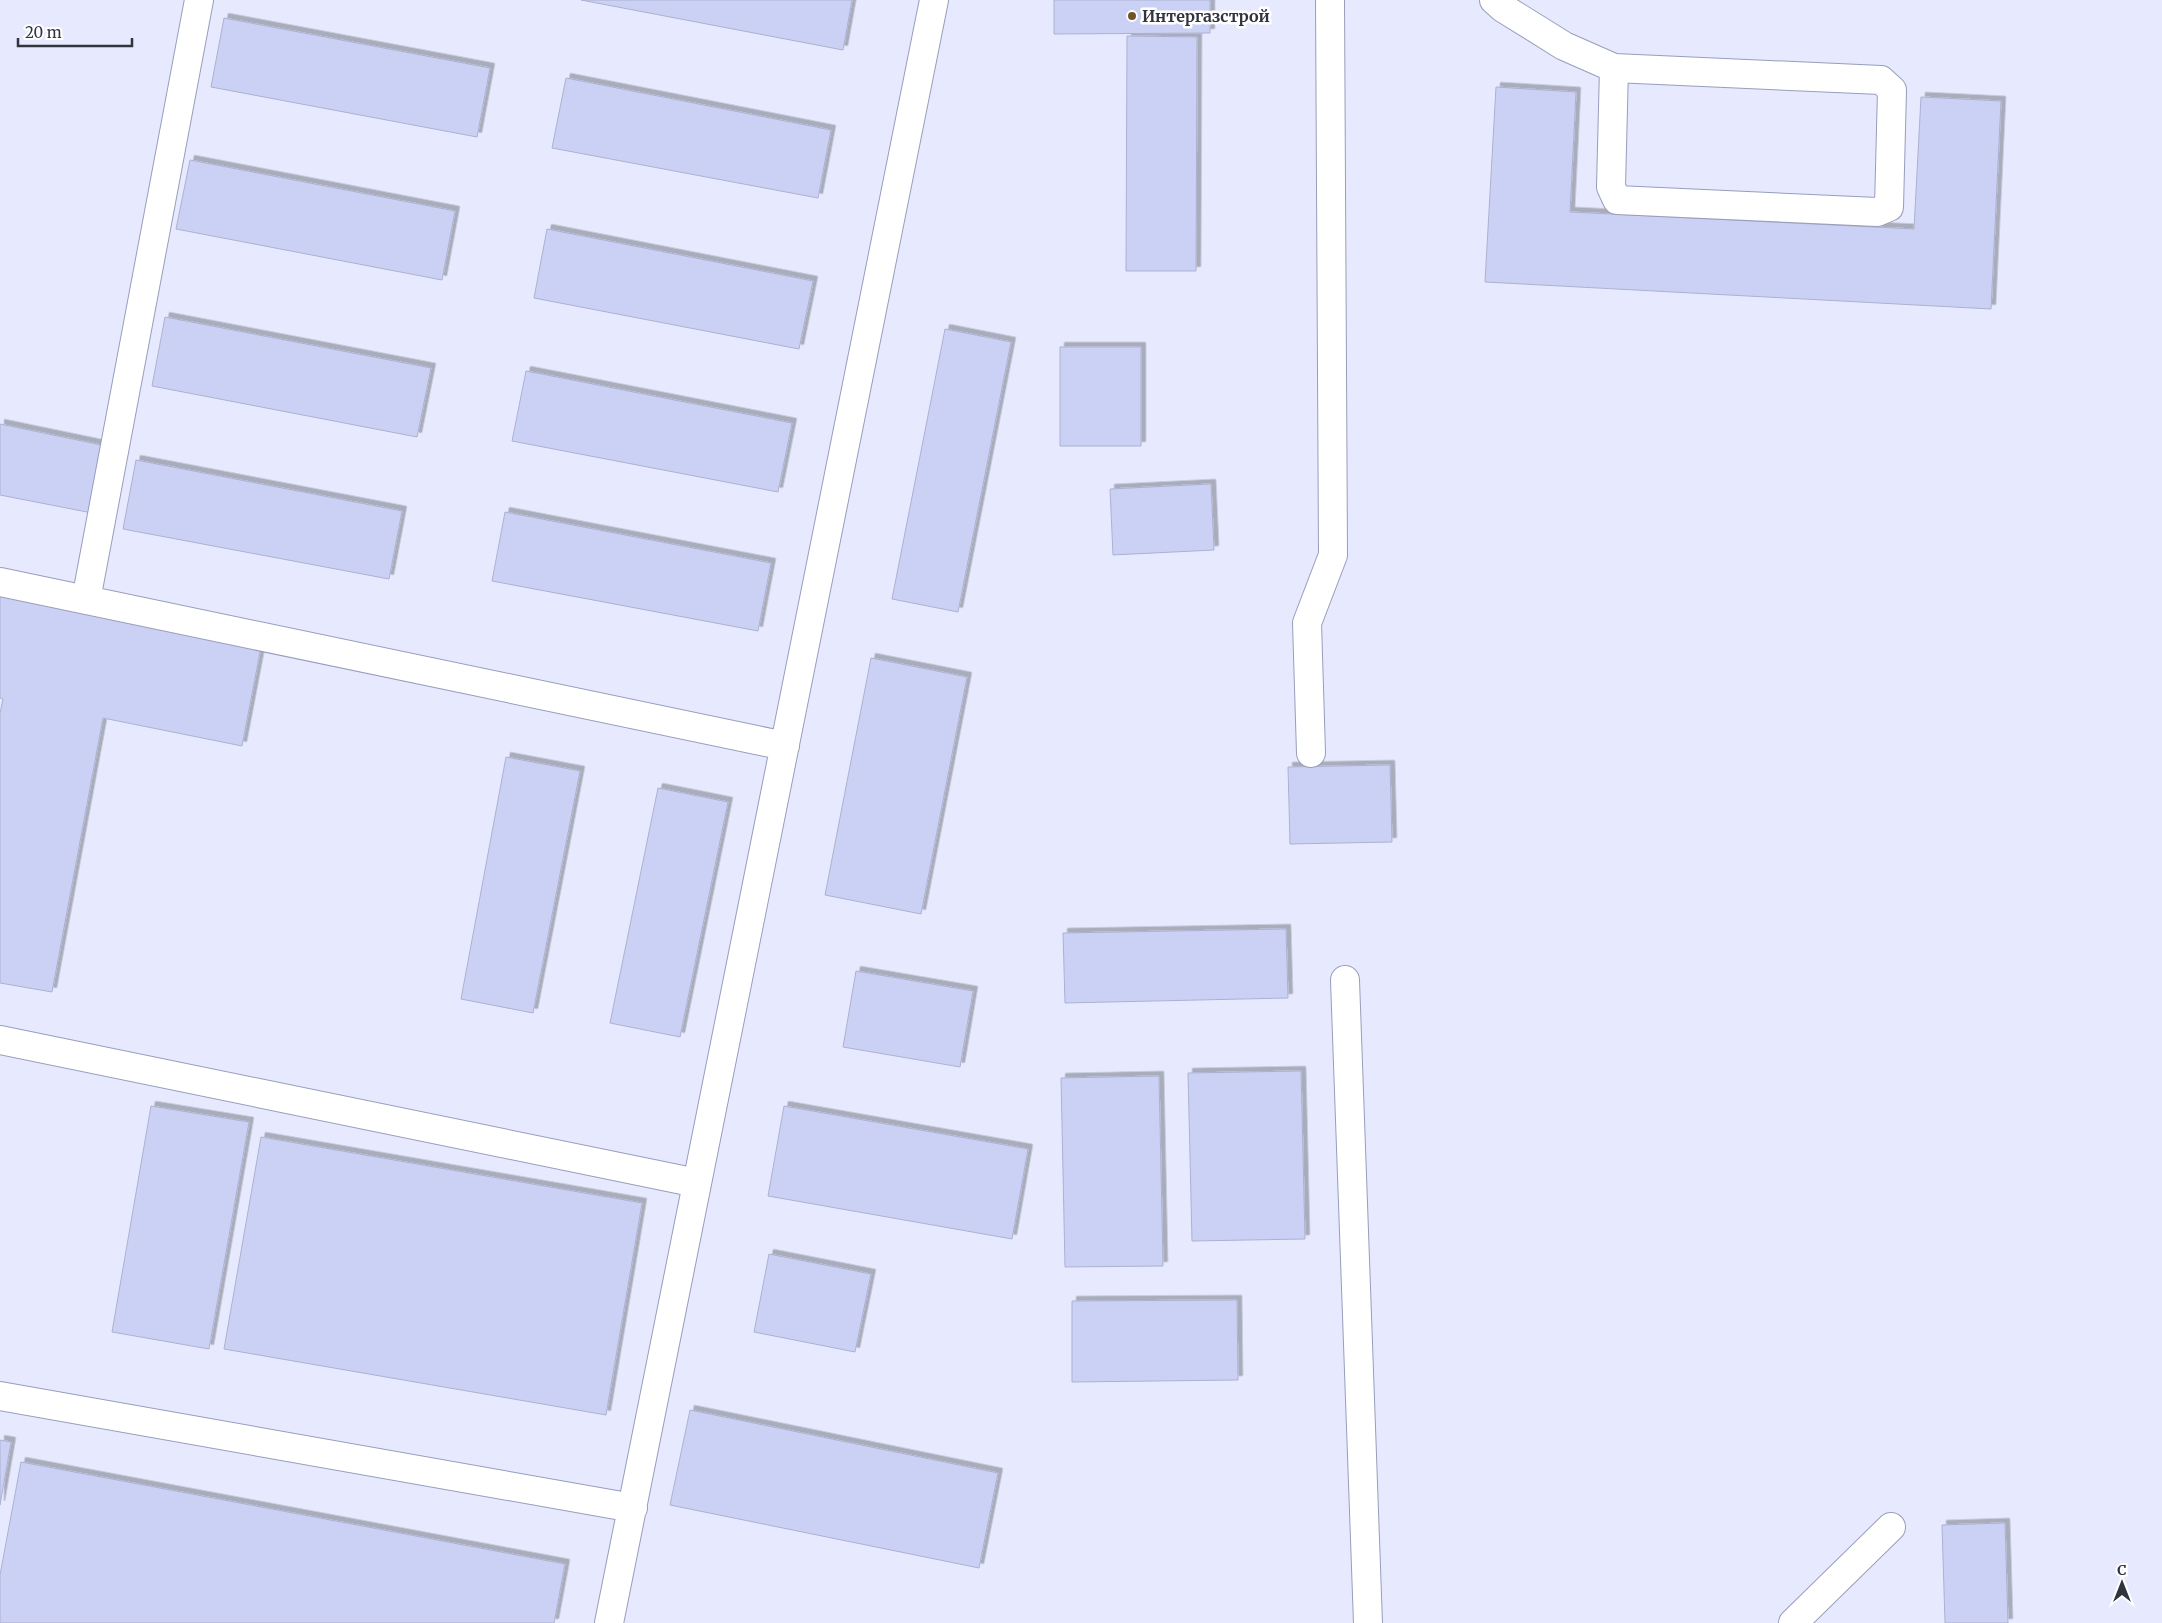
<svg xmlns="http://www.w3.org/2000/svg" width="2162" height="1623" font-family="Merriweather,serif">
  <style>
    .building { fill: #cbd1f5; stroke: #acb1d0; filter: url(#shadow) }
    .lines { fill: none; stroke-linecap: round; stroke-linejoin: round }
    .minor-casing { stroke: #989dbb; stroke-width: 30 }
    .minor { stroke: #fff; stroke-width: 28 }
    .poi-dot { fill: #705427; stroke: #fff; stroke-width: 2 }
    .labels { text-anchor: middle; stroke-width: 5; stroke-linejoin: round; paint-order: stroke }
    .poi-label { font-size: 16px; font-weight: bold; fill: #31333f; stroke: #fff; text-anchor: start }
  </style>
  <defs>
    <filter id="shadow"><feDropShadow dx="4.5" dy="-4.5" stdDeviation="0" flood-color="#0004"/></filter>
  </defs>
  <rect width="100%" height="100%" fill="#e7eafe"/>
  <path class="building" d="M581,0H852L843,50Z
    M1054,0H1210V33L1054,34Z
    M224,18L490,68L477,137L211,87Z
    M1127,36L1197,37L1196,271H1126Z
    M566,78L831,130L818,198L552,148Z
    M1496,87L1576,92L1570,212L1914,229L1921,97L2001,101L1991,309L1485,282Z
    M190,160L455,211L442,280L176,229Z
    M547,229L813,281L799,349L534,298Z
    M165,317L431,368L417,437L152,386Z
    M945,329L1011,342L958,612L892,599Z
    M1060,347H1141V446H1060Z
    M526,371L792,423L778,492L512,441Z
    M0,424L106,446L92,513L0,495Z
    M136,460L402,511L389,579L123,529Z
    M1211,484L1214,550L1113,555L1110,489Z
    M505,512L771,563L758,631L492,581Z
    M0,595L261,647L242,746L103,718L52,992L0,983V713L3,699L0,698Z
    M871,658L967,677L921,914L825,895Z
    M506,757L580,771L533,1013L461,999Z
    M1390,765L1392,842L1290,844L1288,767Z
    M658,788L728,802L680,1037L610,1023Z
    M1286,929L1288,998L1065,1003L1063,933Z
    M856,971L973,991L960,1067L843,1047Z
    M1301,1071L1305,1239L1192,1241L1188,1073Z
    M1159,1076L1163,1266L1065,1267L1061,1078Z
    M151,1106L249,1122L209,1349L112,1332Z
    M784,1106L1028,1149L1012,1239L768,1196Z
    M261,1137L642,1203L606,1415L224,1349Z
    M769,1254L871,1274L855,1352L754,1332Z
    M1237,1300L1238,1380L1072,1382V1301Z
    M690,1410L998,1473L979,1568L670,1505Z
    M0,1440L11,1442L0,1505Z
    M21,1462L565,1564L554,1623H0V1575Z
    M2005,1523L2008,1623H1945L1942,1525Z"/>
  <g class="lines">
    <g class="minor-casing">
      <path id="minor" d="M1494,0L1503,8L1564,46L1614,68L1881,80L1892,90L1889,207L1877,212L1617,200L1611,187L1614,68
        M0,582L785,746
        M86,600L199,0
        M1311,753L1307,623L1333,555L1330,0
        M1345,980L1368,1623
        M0,1040L697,1183
        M0,1396L633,1508
        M609,1623L934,0
        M1793,1623L1891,1527"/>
    </g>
    <use href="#minor" class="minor"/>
  </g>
  <circle class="poi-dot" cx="1132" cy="16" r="5"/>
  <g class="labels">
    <g class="poi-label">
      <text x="1142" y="22">Интергазстрой</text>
    </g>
  </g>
  <g transform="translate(2122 1583)" stroke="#ffffff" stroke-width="4" paint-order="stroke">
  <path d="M0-4L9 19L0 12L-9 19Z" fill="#31333f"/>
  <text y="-8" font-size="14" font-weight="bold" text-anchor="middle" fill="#31333f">С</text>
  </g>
  <path d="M18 38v8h114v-8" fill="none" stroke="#31333f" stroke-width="2.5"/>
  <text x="25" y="38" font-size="15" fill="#31333f" stroke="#ffffff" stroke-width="4" paint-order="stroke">20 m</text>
</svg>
